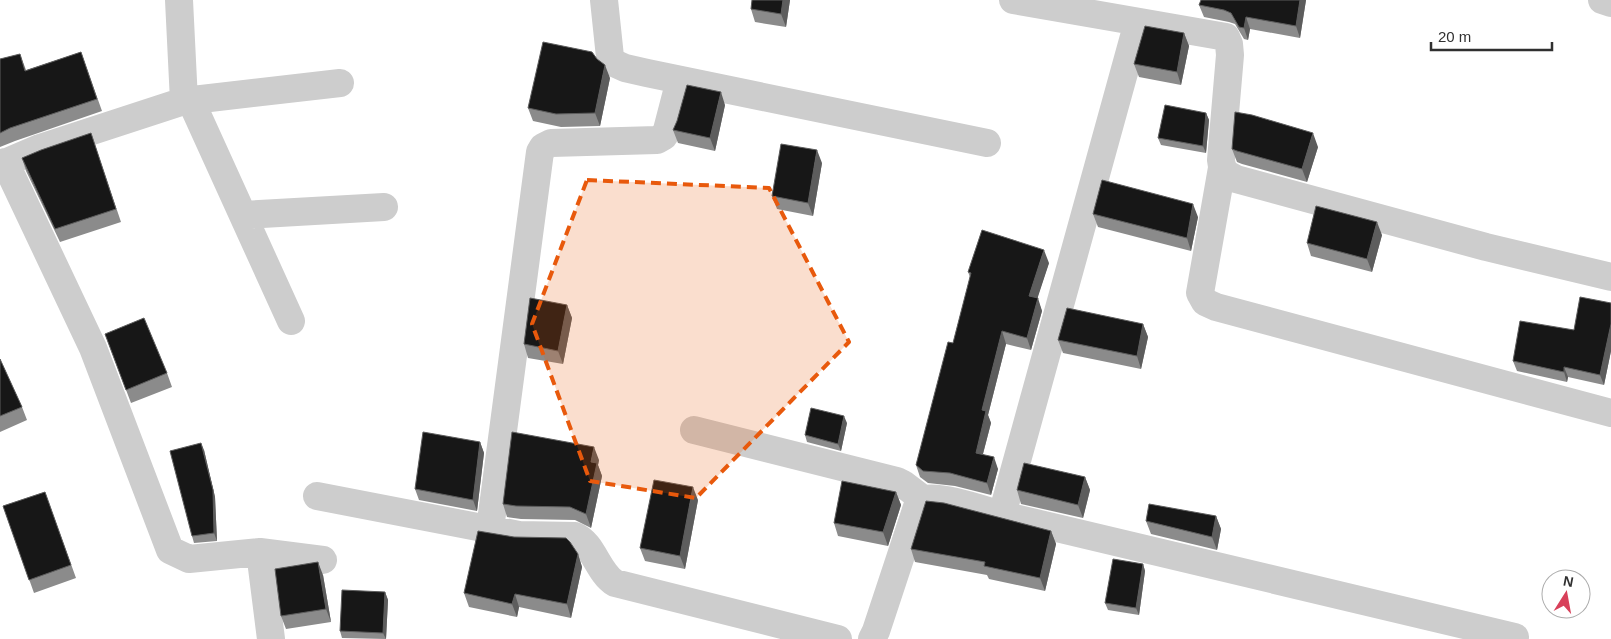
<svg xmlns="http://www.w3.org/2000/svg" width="1611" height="639" font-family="Arial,sans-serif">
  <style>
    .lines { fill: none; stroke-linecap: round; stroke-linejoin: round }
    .minor { stroke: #cdcdcd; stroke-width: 28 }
    .wall { fill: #8b8b8b }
    .shaded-wall { fill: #5d5d5d }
    .building { fill: #171717; stroke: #5d5d5d }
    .marked { fill: #e8590c; fill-opacity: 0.2; stroke: #e8590c; stroke-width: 4; stroke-dasharray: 10 6; stroke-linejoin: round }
  </style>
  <rect width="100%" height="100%" fill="#fff"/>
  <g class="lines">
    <path class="minor" d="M179,0L184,101
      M604,0L610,57L614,63L625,68L647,73L987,143
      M1013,0L1226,37L1229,44L1230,55L1221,160C1222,171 1226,174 1236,179L1486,247L1611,277
      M1602,0L1611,3
      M191,101L291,321
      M5,162L93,348L170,550L189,559L260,552L323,560
      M0,165L40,148L184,101L340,83
      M1222,168L1200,293L1205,302L1216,307L1611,413
      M243,215L384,207
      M694,430L897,481L903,484L924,500
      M317,496L519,535L575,536C593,543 598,573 615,583L838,639
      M1002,515L1138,22
      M490,529L540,152L543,147L551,143L657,140L664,136L667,130L680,80
      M260,552L271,639
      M872,639L876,631L917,507C919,504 921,501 925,499C942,495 984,510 1002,515L1515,637"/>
  </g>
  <path class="wall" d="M752,0H790L786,27L755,22L751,9Z
    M1306,0L1300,38L1250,29L1248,40L1244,39L1235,24L1229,22L1204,17L1199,5Z
    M1184,33L1189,46L1181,85L1139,77L1134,64Z
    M81,52L102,111L15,141L0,147V59L20,54L26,70Z
    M610,78L600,126L561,127L533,121L528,108Z
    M725,105L715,151L678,143L673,130Z
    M1206,113L1209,120L1206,153L1161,145L1158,138Z
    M91,133L121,222L60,242L26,171L22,158Z
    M1318,147L1307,182L1242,164L1237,162L1232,149Z
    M822,163L813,216L777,209L772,196Z
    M1093,214L1198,217L1191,251L1098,227Z
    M1382,235L1372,272L1311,256L1307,243Z
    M1049,263L1037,298L1042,311L1031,350L1006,344L988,415L991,423L983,454L998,469L991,495L955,486L928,483L920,477L916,465L953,343L970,277L968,272Z
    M1611,303V351L1604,385L1568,377L1567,382L1517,371L1513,361L1574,330Z
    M567,305L572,318L563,364L528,358L524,344Z
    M1143,324L1148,337L1141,369L1063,353L1058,340Z
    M105,334L167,373L172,387L131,403Z
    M0,359L22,407L27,420L0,432Z
    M847,423L841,451L807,442L805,435Z
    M480,442L484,453L477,511L419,500L415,489Z
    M204,450L215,497L217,541L194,543L192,536Z
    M599,460L598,465L602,476L591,528L575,520L521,519L507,517L503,504Z
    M1085,477L1090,490L1083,518L1021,504L1017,490Z
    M45,492L76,578L34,593L3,506Z
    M896,492L901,505L888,546L838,536L834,523Z
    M698,500L685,569L645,561L640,548Z
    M1216,516L1221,529L1217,550L1151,534L1146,521Z
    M1051,531L1056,544L1045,591L989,579L987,575L915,562L911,549Z
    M578,554L582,567L571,618L519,607L517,617L469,607L464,593Z
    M1143,564L1145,571L1139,615L1108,610L1105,603Z
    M323,575L331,622L286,629L281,616Z
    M385,592L388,600L386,639L342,638L340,631Z"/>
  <path class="shaded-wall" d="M783,0H790L786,27L781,14Z
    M1300,0H1306L1300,38L1296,26Z
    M1246,17L1250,29L1248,40L1244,28Z
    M1184,33L1189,46L1181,85L1177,72Z
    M605,65L610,78L600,126L595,113Z
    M721,92L725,105L715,151L710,138Z
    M1206,113L1209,120L1206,153L1203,146Z
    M1313,133L1318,147L1307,182L1302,169Z
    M817,150L822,163L813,216L808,203Z
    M1193,204L1198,217L1191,251L1187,238Z
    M1377,222L1382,235L1372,272L1367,259Z
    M1044,250L1049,263L1034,309L1029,296Z
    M1038,298L1042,311L1031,350L1027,338Z
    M567,305L572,318L563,364L558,351Z
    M1143,324L1148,337L1141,369L1137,356Z
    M1611,324V351L1604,385L1600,375Z
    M1002,331L1006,344L988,415L991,423L980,465L976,453L982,410Z
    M1564,367L1568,377L1567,382L1564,372Z
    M844,416L847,423L841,451L838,444Z
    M480,442L484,453L477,511L473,500Z
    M201,443L204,450L215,497L217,541L214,533Z
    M594,447L599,460L598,465L602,476L591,528L586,514L591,462Z
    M994,457L998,469L991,495L987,483Z
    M1085,477L1090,490L1083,518L1078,505Z
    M693,487L698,500L685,569L680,556Z
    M896,492L901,505L888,546L883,532Z
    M1216,516L1221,529L1217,550L1212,537Z
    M1051,531L1056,544L1045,591L1040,578Z
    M578,554L582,567L571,618L567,604Z
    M318,562L323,575L331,622L326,609Z
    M1143,564L1145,571L1139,615L1136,608Z
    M385,592L388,600L386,639L383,633Z
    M515,594L519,607L517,617L512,604Z"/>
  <path class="building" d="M752,0H783L781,14L751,9Z
    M1201,0H1300L1296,26L1246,17L1244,28L1239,27L1231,13L1224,10L1199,5Z
    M1145,26L1184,33L1177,72L1134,64Z
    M543,42L592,52L597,59L605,65L595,113L556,114L528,108Z
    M81,52L97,99L10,128L0,133V59L20,54L25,71Z
    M687,85L721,92L710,138L673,130L677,121Z
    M1165,105L1206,113L1203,146L1158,138Z
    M1235,112L1252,115L1313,133L1302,169L1237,151L1232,149Z
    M91,133L116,209L55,229L22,158L41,150Z
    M781,144L817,150L808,203L772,196Z
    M1102,180L1193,204L1187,238L1093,214Z
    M1316,206L1377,222L1367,259L1307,243Z
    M982,230L1044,250L1029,296L1038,298L1027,338L1002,331L982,410L986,411L976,453L994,457L987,483L950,473L923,471L916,465L948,342L953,343L971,273L968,272Z
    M1580,297L1611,303V324L1600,375L1564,367V372L1513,361L1520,321L1574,330Z
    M530,298L567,305L558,351L524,344Z
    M1067,308L1143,324L1137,356L1058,340Z
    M144,318L167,373L126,390L105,334Z
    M0,359L22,407L0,416Z
    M811,408L844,416L838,444L805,435Z
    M423,432L480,442L473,500L415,489Z
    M512,432L594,447L591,462L597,463L586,514L570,507L516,506L503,504Z
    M201,443L213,490L214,533L192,536L170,451Z
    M1024,463L1085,477L1078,505L1017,490Z
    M654,480L693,487L680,556L640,548Z
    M842,481L896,492L883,532L834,523Z
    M45,492L71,565L29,580L3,506Z
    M926,501L944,503L1051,531L1040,578L984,566L985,562L911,549Z
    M1149,504L1216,516L1212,537L1146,521Z
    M478,531L514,537L566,538L570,542L578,554L567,604L515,594L512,604L464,593Z
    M1113,559L1143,564L1136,608L1105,603Z
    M318,562L326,609L281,616L275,569Z
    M342,590L385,592L383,633L340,631Z"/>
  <path class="marked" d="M587,180L769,188L849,342L696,498L590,481L532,324Z"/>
  <g transform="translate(1566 594) rotate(11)"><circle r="24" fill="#ffffff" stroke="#acacac"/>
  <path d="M0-4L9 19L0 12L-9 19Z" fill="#d8405a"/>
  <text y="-8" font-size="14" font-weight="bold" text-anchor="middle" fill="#303030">N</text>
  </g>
  <path d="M1431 42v8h121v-8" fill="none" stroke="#303030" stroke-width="2.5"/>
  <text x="1438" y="42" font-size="15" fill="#303030" stroke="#ffffff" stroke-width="4" paint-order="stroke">20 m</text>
</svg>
